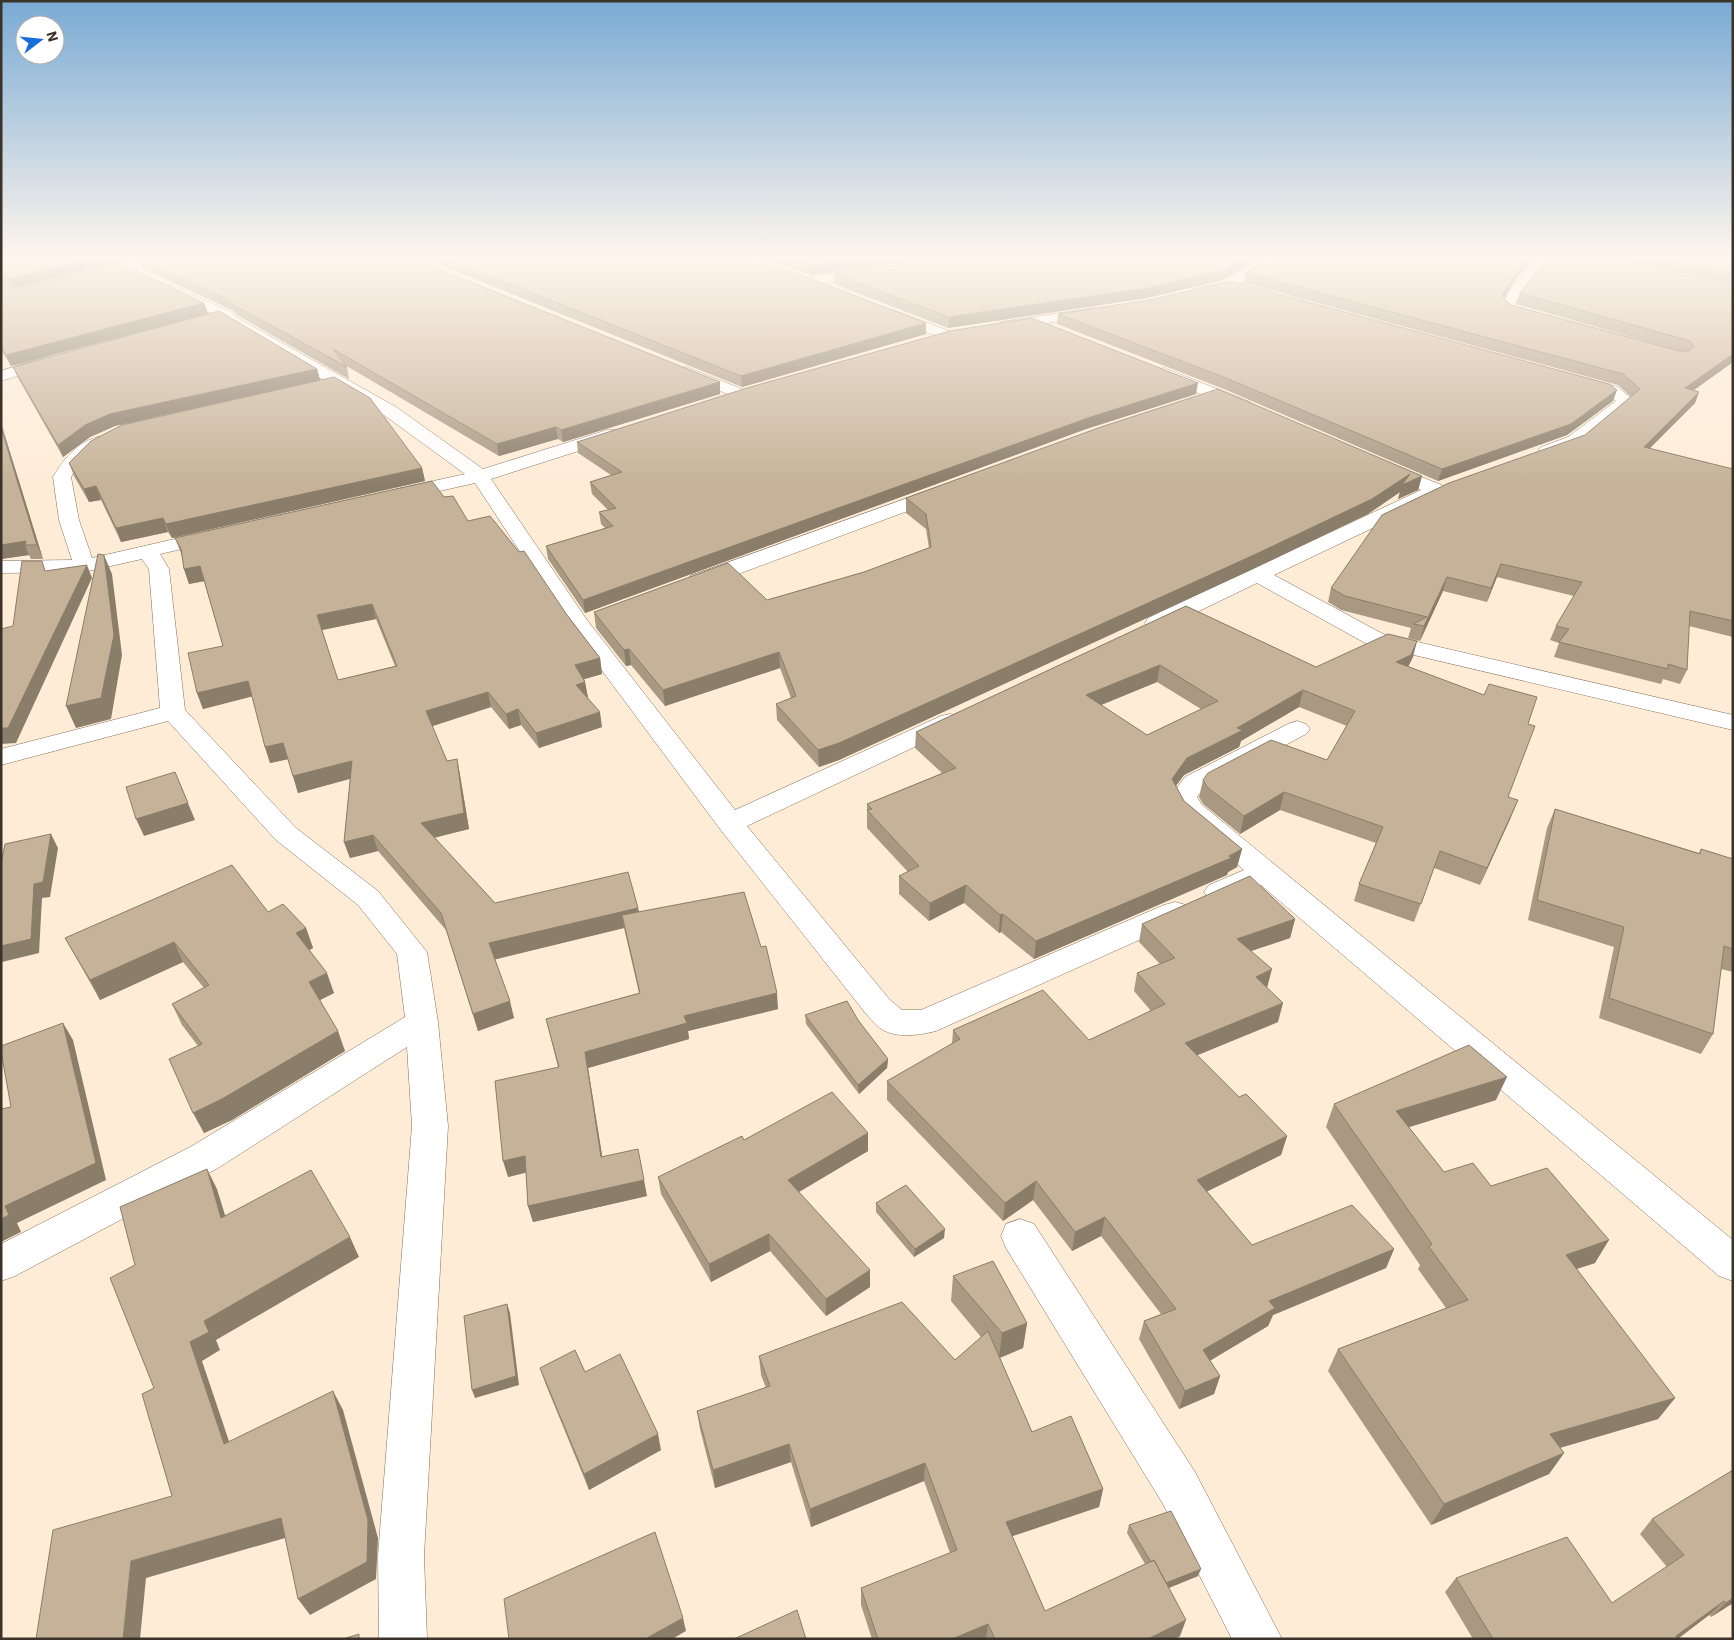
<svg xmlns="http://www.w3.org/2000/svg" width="1734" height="1640" font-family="'IBM Plex Sans',sans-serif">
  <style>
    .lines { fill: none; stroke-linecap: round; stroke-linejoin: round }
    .street-casing { stroke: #84705a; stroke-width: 1 }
    .street { fill: #fff; fill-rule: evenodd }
    .wall { fill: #a99983; fill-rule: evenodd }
    .shaded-wall { fill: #8a7d6a }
    .building { fill: #c5b298; stroke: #8a7d6a; fill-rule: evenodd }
  </style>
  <rect width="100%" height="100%" fill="#feecd7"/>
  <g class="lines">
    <g class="street-casing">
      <path id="street" d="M152,256H172L171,259L93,280L86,276L88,273Z
        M400,256H417L416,259L401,260Z
        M1266,256H1281L1234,288L1198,296L1191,292L1193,289L1224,282Z
        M1543,256H1556L1530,282L1514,304L1518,308L1544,316L1546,319L1539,323L1508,314L1500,305L1520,276Z
        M870,268L875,269L877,272L875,275L810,285L803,281L810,277Z
        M170,285L231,312L236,317L396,407L483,469L607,430H619L622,434L619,438L491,479L587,620L735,810L941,716L950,714L959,716L962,721L959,726L747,826L889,999L902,1010H921L1164,905L1175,902L1186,905L1190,912L1186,919L936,1031C921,1035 899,1038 885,1031C878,1028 872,1020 867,1015L720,829L571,629L475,483L400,500L393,498L390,494L393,490L465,474L384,415L226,323L221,318L165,292L163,289Z
        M1094,308L1099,309L1101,312L1099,315L1001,330L994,326L1001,322Z
        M893,310L952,332L954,335L952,338H942L888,317L886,314Z
        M50,356L58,361L56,364L1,381V371Z
        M686,367L747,391L749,394L747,397H735L680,375L678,372L680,369Z
        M1164,368L1250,402L1252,406L1250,410H1238L1158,376L1156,373L1158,370Z
        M1580,377L1618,387L1634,401C1622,419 1562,460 1541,455L1538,451L1541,447L1568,437L1616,401L1606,393L1574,385L1572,382Z
        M98,437L104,438L107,442L80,462L71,477L79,520L92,558L214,530L221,532L224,536L221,540L160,554L169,569L185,710L296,828L378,891L427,952L438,1022L448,1126L424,1556L427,1639H379L378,1556L412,1126L407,1047L218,1168L15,1276L1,1281V1244L192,1146L405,1017L397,954L358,905L276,840L168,721L1,765V749L160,708L149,569L142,559L84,572L1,573V561L72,560L59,520L53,477C64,459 77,442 98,437Z
        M1384,462L1444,486L1446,490L1444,494L1274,575L1383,634L1733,715V730L1367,644L1257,583L1164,628L1156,630L1148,628L1145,623L1148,618L1421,490L1378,471L1375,467L1378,463Z
        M941,486L948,488L950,492L948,496L706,586L698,587L690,586L687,581L690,576Z
        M1297,721L1306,724L1310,729L1306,734L1203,789L1197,797L1202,805L1733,1240V1281L1719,1276L1261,885L1219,902L1209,899L1204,892L1209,885L1244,870L1182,817L1170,797L1185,777L1288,724Z
        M1020,1219L1034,1224L1195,1472L1282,1639H1232L1163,1504L1006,1248L1001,1236L1006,1224Z"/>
    </g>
    <use href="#street" class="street"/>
  </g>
  <path class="wall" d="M1,256L13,289H1Z
    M418,256H743L926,323V334L742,387Z
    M752,256H945L811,275Z
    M1591,256H1733V284Z
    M140,260L720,382V394L563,442L558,439L554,440L499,456L345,365L347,367L349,379L237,315L232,310L143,269Z
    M1246,273L1518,275L1504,298L1511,305L1680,351L1516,304L1520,293L1733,285V362L1694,390L1699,392L1695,403L1650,448L1733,469V637L1689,626L1687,670L1680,684L1663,679L1661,684L1554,657L1559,643L1550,640L1556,626L1574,596L1497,577L1487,602L1443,591L1420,641L1408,638L1411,628L1341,610L1328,602L1331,588L1585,435L1631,397L1618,385L1244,283Z
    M834,274L1223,280L1147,298L948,328L834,284Z
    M1,290L204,303L208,314L11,366L1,350Z
    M1058,314L1613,401L1567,435L1438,481L1224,389L1057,324Z
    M13,367L317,369L320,380L422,468L425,481L172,538L168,532L121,542L101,500L89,502L74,476L69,463L249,396L115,426L90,437L63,457L18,378Z
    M1196,394L1086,429L585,613L548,559L546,546L605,528L601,524L599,512L608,510L592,494L590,482L611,475L578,453L577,442Z
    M1,423L43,559H31L29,555L1,559Z
    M1422,476L1418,490L1398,499L1400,492L1368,514L1251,570L839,760L819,767L777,720L776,704L791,698L780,668L665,706L631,665L626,666L596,628L594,612L767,600L864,572L929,548L926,529L906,513V498Z
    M444,497L468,521L567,615L600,658L602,674L584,679L585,682L588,698L602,727L539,748L521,725L509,729L491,707L432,726L447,761L457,759L460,775L469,829L434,837L495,903L638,908L639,912L778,1009L688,1031L689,1039L588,1068L602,1157L647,1196L533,1222L528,1206L526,1172L508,1177L558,1067L546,1019L639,993L624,928L495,959L514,1018L478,1031L446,930L378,851L350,858L344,842L350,779L298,793L288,759L270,763L265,747L252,696L203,709L197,693L223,646L204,581L189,584L184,569L182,556L175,538ZM376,619L395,666L338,680L322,630Z
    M1186,606L1316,667L1413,657L1408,666L1528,724L1508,797L1511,817L1480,885L1434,868L1414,922L1354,901L1359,884L1376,843L1280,810L1240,834L1203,804L1199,797L1203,780L1327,760L1347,726L1299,707L1241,741L1239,747L1184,775L1176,786L1184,801L1242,849L1237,867L1228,872L1227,875L1034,959L1001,932L999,933L964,903L929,921L899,894V876L908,872L867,828V804L942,773L915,748L916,732ZM1157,682L1201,709L1147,735L1101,705Z
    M1555,809L1699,853L1701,849L1733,859V972L1721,969L1713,1034L1701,1054L1599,1018L1614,947L1528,920L1547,828Z
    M268,912L306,928L313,948L309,950L334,993L320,1000L345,1051L232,1120L204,1133L198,1046L182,1025L172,1004L204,988L183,962L100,1000L65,938Z
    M1295,919L1290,938L1251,951L1267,988L1278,1022L1197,1055L1239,1097L1287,1136L1281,1155L1207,1191L1252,1245L1394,1249L1386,1268L1273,1315L1268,1326L1210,1360L1220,1376L1214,1394L1179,1409L1139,1339L1144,1321L1161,1314L1101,1236L1072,1251L1033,1200L1003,1221L887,1100V1081L952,1044L953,1030L1089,1040L1151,1011L1134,991L1137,973L1160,964L1139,942L1142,924Z
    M805,1015L888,1059L887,1068L859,1094L806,1024Z
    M1496,1100L1409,1127L1444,1172L1491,1186L1595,1263L1576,1269L1675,1398L1658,1419L1560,1448L1564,1453L1549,1474L1431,1525L1328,1371L1338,1349L1446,1308L1418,1269L1420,1265L1326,1127L1334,1104Z
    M868,1133V1151L798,1192L870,1287L826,1316L770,1251L711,1282L661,1194L658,1177L744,1140Z
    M876,1203L944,1238L914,1257L876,1212Z
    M953,1276L1027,1323L1023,1348L1000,1358L1032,1432L1103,1489L1099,1507L1012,1536L1045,1611L1145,1564L1127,1533L1129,1525L1198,1576L1169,1588L1180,1636L1175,1639H872L861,1605V1588L950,1553L924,1481L811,1527L791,1462L715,1488L700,1429L697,1411L766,1388L761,1375L759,1356L955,1360L981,1337L951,1301Z
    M540,1368L585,1372L661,1450L589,1490L546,1385Z
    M1733,1470V1603L1711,1617L1709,1615L1678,1639H1473L1445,1592L1456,1578L1612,1603L1667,1567L1640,1534L1652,1519Z"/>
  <path class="shaded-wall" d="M103,256H146L13,289L9,279Z
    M877,256H945L811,275V265Z
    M1249,256H1263L1223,280L1147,298L948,328L949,317Z
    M1532,256H1540L1518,275L1499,306L1502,296L1521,265Z
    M204,303L208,314L11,366L6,355Z
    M926,323V334L742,387L741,376Z
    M1733,354V362L1680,400L1685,388Z
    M317,369L320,380L115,426L90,437L63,457L58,445L85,425L110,414Z
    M720,382V394L563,442L561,430Z
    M1198,383L1196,394L1086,429L585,613L583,600L1088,418Z
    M1617,390L1613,401L1567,435L1438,481L1442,469Z
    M1699,392L1695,403L1639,459L1644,447Z
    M1,423L43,559L37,545L1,428Z
    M556,427L558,439L554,440L499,456L497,444L552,428Z
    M422,468L425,481L172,538L166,524Z
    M1410,474L1422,476L1418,490L1398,499L1400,492L1368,514L1251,570L839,760L819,767L818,750Z
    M96,486L101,500L89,502L84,489Z
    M163,518L168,532L121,542L116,528Z
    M26,541L25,545L29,555L1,559V545Z
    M104,555L112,574L122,655L111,719L76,728L66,706Z
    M1501,564L1497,577L1487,602L1491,588Z
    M87,565L92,578L16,743L1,744V728Z
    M200,566L205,581L189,584L184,569Z
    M1447,577L1443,591L1420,641L1424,626Z
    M372,604L376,619L322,630L317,615Z
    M1417,641L1413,657L1406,671L1396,662Z
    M629,649L631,665L626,666L624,650Z
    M779,652L780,668L665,706L663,690Z
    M600,658L602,674L578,681L575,665Z
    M1160,665L1157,682L1084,712L1086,695Z
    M248,681L254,696L203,709L197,693Z
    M585,682L588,698L576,685Z
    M1303,690L1299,707L1241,741L1239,747L1184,775L1168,796L1172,779L1187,758L1237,728Z
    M488,692L491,707L430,727L426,711Z
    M518,709L521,725L509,729L506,714Z
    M600,712L602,727L539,748L536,733Z
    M283,743L289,759L270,763L265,747Z
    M457,759L460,775L469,829L426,840L421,823Z
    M352,761L356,777L298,793L293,776Z
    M175,772L195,820L144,836L136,819Z
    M1284,792L1280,810L1240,834L1244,816Z
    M1518,800L1511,817L1480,885L1487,868Z
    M51,834L58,848L50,897L42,898L39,953L2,962L1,946L34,884Z
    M373,835L378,851L350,858L344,842Z
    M1242,849L1237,867L1228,872L1227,875L1034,959L1036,941Z
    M966,885L964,903L929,921L930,903Z
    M638,908L641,924L622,915L624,928L493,960L489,943Z
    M1003,914L1001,932L999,933L1000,915Z
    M1295,919L1290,938L1233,957L1237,939Z
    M306,928L313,948L304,953L296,933Z
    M174,942L183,962L100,1000L90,980Z
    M1272,969L1267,988L1256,977Z
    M327,973L334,993L316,1002L309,982Z
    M777,993L778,1009L688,1031L689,1039L588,1068L605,1173L601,1157L585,1052L684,1016Z
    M510,1001L514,1018L478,1031L473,1014Z
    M1283,1003L1278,1022L1181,1062L1185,1043Z
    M63,1023L73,1040L106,1180L17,1223L21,1232L1,1242V1219Z
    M338,1031L345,1051L232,1120L204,1133L193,1113Z
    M888,1059L887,1068L859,1094L858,1085Z
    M1507,1077L1496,1100L1387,1134L1396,1111Z
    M868,1133V1151L789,1198L788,1180Z
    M1287,1136L1281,1155L1192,1199L1197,1180Z
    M525,1156L529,1172L508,1177L503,1161Z
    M207,1169L217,1189L232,1238L221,1218Z
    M644,1180L647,1196L533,1222L528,1206Z
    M1036,1181L1033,1200L1003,1221L1005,1203Z
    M1105,1217L1101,1236L1072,1251L1075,1232Z
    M945,1229L944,1238L914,1257L915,1249Z
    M769,1234L770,1251L711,1282L709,1264Z
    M350,1237L359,1257L216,1340L220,1350L202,1361L236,1462L224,1444L190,1342L204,1321Z
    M1609,1240L1595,1263L1552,1277L1566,1255Z
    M1394,1249L1386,1268L1273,1315L1268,1326L1198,1368L1203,1350L1269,1301Z
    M870,1270V1287L826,1316V1299Z
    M507,1304L510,1313L519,1385L475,1398L472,1390Z
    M1027,1323L1023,1348L999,1358L1002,1333Z
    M1220,1376L1214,1394L1179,1409L1185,1391Z
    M333,1391L343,1410L378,1538L376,1579L310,1615L298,1599Z
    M1675,1398L1658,1419L1535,1455L1550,1434Z
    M658,1434L661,1450L589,1490L584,1474Z
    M789,1444L791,1462L715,1488L713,1470Z
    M1564,1453L1549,1474L1431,1525L1444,1504Z
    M925,1463L924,1481L811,1527L810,1509Z
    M1103,1489L1099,1507L1004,1539L1006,1522Z
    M281,1518L292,1536L146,1578L140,1639H123L131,1561Z
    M1201,1569L1198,1576L1161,1591L1163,1584Z
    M1733,1598V1603L1711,1617L1726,1603Z
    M1724,1601L1709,1615L1677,1639L1676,1636Z
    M683,1618L686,1631L672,1639H645Z
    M1186,1620L1180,1636L1175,1639H1148Z
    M988,1624L986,1639H952Z"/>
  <path class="building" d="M1,256H103L9,279H1Z
    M152,256H406L720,382L561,430L556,427L552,428L497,444L333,349L347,367L234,305L229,300L140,260Z
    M440,256H743L804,276L926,323L741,376Z
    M782,256H877L811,265Z
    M958,256H1249L1225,270L1148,288L949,317L834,274Z
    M1272,256H1532L1521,265L1502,296L1511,305L1679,351H1689L1694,346L1690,341L1520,293L1535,273L1552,256H1585L1733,285V354L1685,388L1699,392L1644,447L1733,469V621L1690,611L1687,670L1668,664V669L1559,642L1569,629L1556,626L1582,582L1501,564L1491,588L1447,577L1424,626L1413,624L1427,617L1345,596L1331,588L1382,515L1449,483L1585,435L1640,389L1623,374L1246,273Z
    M1644,256H1733V273Z
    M121,264L204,303L6,355L1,347V290L9,291Z
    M1231,281L1609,384L1617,390L1571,424L1442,469L1226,378L1058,314L1149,300Z
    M219,311L317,369L110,414L85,425L58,445L13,367Z
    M1032,318L1198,383L1088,418L583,600L546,546L613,526L599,512L616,508L590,482L622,472L577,442L747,388L950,331Z
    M334,377L370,398L422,468L166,524L163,518L116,528L96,486L84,489L69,463L91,441L122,425Z
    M1218,389L1422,476L1402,485L1410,474L1372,499L1254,555L839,743L818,750L776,704L796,696L779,652L663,690L629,649L624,650L594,612L728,563L767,600L864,572L931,547L926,514L906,498L1101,427Z
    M1,428L37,545H25L26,541L1,545Z
    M432,481L444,497L453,496L468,521L490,516L519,552L524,551L567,615L600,658L575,665L585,682L576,685L600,712L536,733L518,709L506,714L488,692L426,711L447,761L457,759L464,813L421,823L495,903L628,872L638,908L489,943L510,1001L473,1014L441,913L373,835L344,842L352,761L293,776L283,743L265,747L248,681L197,693L188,653L223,646L200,566L184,569L181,549L175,538ZM372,604L397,666L338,680L317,615Z
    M98,554L104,555L114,635L101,698L66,706Z
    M22,561H42L45,571L87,565L8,728H1V629L13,626Z
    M1186,606L1316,667L1388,634L1417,641L1411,655L1396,662L1484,695L1489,684L1537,697L1528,724L1535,726L1508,797L1518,800L1487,868L1440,851L1421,904L1359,884L1383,827L1284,792L1244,816L1207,787L1203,780L1208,773L1271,740L1327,760L1355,711L1303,690L1237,728L1243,730L1187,758L1172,779L1184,801L1242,849L1229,856L1231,858L1036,941L1003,914L1000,915L966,885L930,903L899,876L919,866L867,810L872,809L867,804L956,768L916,732ZM1160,665L1218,701L1147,735L1086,695Z
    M175,772L188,803L136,819L126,787Z
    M1555,809L1700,854L1701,849L1733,859V949L1724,946L1713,1034L1609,998L1624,927L1537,900Z
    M51,834L43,882L34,884L31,939L1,946V863L5,844Z
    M232,865L268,912L283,904L306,928L296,933L327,973L309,982L338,1031L222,1099L193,1113L169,1059L202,1044L172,1004L209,985L174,942L90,980L65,938Z
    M1250,876L1295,919L1237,939L1272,969L1256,977L1283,1003L1185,1043L1239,1097L1246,1094L1287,1136L1197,1180L1252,1245L1352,1205L1394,1249L1269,1301L1275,1308L1203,1350L1220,1376L1185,1391L1144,1321L1176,1309L1105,1217L1075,1232L1036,1181L1005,1203L887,1081L960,1039L953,1030L1043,990L1089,1040L1165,1004L1137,973L1175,958L1142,924Z
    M744,892L761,947L766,946L777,993L684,1016L687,1023L585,1052L601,1157L638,1149L644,1180L528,1206L525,1156L503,1161L495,1081L559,1067L546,1019L640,993L622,915Z
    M847,1001L858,1020L888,1059L858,1085L805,1015Z
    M63,1023L96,1163L5,1206L9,1215L1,1219V1109L11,1107L1,1051V1046Z
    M1469,1045L1507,1077L1396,1111L1444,1172L1473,1163L1491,1186L1547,1168L1609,1240L1566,1255L1675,1398L1550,1434L1564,1453L1444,1504L1338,1349L1468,1300L1429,1247L1432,1244L1334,1104Z
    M832,1092L868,1133L788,1180L870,1270L826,1299L769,1234L709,1264L658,1177L742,1136L744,1140Z
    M207,1169L221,1218L311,1170L350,1237L204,1321L209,1332L190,1342L224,1444L333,1391L368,1520L367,1562L298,1599L281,1518L131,1561L123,1639H36L53,1530L172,1496L142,1394L154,1388L110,1278L135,1265L120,1207Z
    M906,1185L945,1229L915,1249L876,1203Z
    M993,1261L1027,1323L1002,1333L953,1276Z
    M902,1302L955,1360L988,1331L1032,1432L1071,1416L1103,1489L1006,1522L1045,1611L1154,1560L1186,1620L1148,1639H995L988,1624L952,1639H878L861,1588L957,1550L925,1463L810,1509L789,1444L713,1470L697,1411L770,1386L759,1356Z
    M507,1304L516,1376L472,1390L464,1316Z
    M575,1350L585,1372L620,1354L658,1434L584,1474L540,1368Z
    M1733,1470V1598L1726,1603L1724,1601L1676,1636L1678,1639H1493L1456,1578L1567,1537L1612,1603L1684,1555L1652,1519Z
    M1171,1511L1201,1569L1166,1583L1154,1560L1151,1562L1129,1525Z
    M655,1532L683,1618L645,1639H509L504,1599Z
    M797,1610L806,1639H734Z
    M359,1634V1639H343Z"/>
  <linearGradient id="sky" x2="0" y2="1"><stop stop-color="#79aad4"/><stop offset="0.53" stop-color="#fff6ed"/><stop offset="1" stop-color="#fff6ed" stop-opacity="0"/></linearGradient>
  <rect width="1734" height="485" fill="url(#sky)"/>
  <rect width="1734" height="1640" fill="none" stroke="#3b3329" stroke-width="5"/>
  <g transform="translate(40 40) rotate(74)"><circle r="24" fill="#ffffff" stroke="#b1ada9"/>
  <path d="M0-4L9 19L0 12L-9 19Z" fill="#186fd9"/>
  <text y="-8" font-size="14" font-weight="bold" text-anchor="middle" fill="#3b3329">N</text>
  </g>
</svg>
